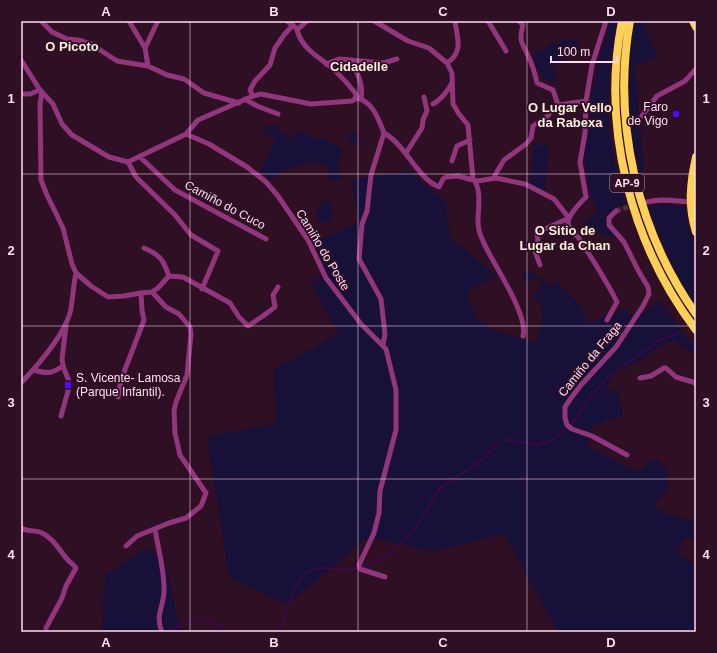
<svg xmlns="http://www.w3.org/2000/svg" width="717" height="653" font-family="Arial,sans-serif">
  <style>
    .green { fill: #171139 }
    .lines { fill: none; stroke-linecap: round; stroke-linejoin: round }
    .stream { stroke: #440550; stroke-width: 1.5 }
    .minor-tunnel { stroke: #4d2e42; stroke-width: 5; stroke-dasharray: 5 2.5; stroke-linecap: butt }
    .minor { stroke: #91357c; stroke-width: 5 }
    .highway { stroke: #ffcf57; stroke-width: 8 }
    .grid { fill: none; stroke: #ffdcf4; stroke-width: 1; stroke-opacity: 0.55 }
    .poi-dot { fill: #5108ff; stroke: #2e0f23; stroke-width: 1.5 }
    .labels { text-anchor: middle; stroke-width: 3.5; stroke-linejoin: round; paint-order: stroke }
    .shield { fill: #2e0f23; stroke: #c09eb5; stroke-width: 1 }
    .shield-label { font-size: 11px; font-weight: bold; fill: #ffdcf4 }
    .poi-label { font-size: 12px; fill: #ffdcf4; stroke: #2e0f23; text-anchor: end }
    .street-label { font-size: 12px; fill: #ffdcf4; stroke: #2e0f23 }
    .neighbourhood-label { font-size: 13px; font-weight: bold; fill: #fff0de; stroke: #2e0f23 }
    .neatline { fill: none; stroke: #ffdcf4; stroke-width: 1.5 }
    .grid-label { font-size: 13px; text-anchor: middle; font-weight: bold; fill: #ffdcf4 }
  </style>
  <rect width="100%" height="100%" fill="#2e0f23"/>
  <path class="green" d="M610,21H618C616,34 613,47 611,60C605,109 610,160 627,205L615,207L606,216L607,227L619,239L582,227L597,210L590,196L584,159L589,131L592,88Z
    M633,21H642L658,57L634,66L643,157L644,198C636,166 630,134 628,101C627,74 630,47 633,21Z
    M570,38L579,42V50L568,56L562,63L555,64L552,70L557,77L551,84C542,78 540,70 534,62L536,51L544,50L551,43H560Z
    M274,124L283,133L290,139L301,131L314,139H325L341,148L342,154L337,167L341,177L333,183L329,179L327,164C300,159 291,169 269,180L260,171L276,141L265,132L264,127Z
    M355,131L360,144L353,146L348,133Z
    M534,144L549,146L545,190L530,184Z
    M410,171L446,203L450,237L497,276L466,292L476,317L490,329L536,343L542,322L541,305L534,295L542,287L540,285L542,283L535,278L538,276L549,285L547,288L557,282L575,299L589,323L624,309L636,319L660,300L685,336L696,347V356L674,340L662,345L645,357L613,374L606,389L618,391L623,416L594,425L586,446L636,471L657,458L667,469L668,490L653,504L665,513L696,522V541L685,537L676,551L696,566V632H558L504,534L432,552L368,537L287,605L229,577L207,437L276,423L274,370L339,333L310,283L328,275L314,243L359,222L351,180Z
    M325,199L332,207V216L329,221L320,223C314,212 318,208 325,199Z
    M657,204L686,206L687,223L696,251V307C674,277 662,241 648,206Z
    M530,271L536,275L535,278L526,282L522,273Z
    M148,548L167,569L180,632H102L105,575Z"/>
  <g class="lines">
    <path class="stream" d="M572,424L589,398L608,377L658,341L679,333
      M506,440L538,445L549,442L567,429
      M360,567L372,564L392,553L412,533L440,488L478,463L499,442
      M171,632C182,623 194,616 209,622C218,624 225,630 233,632
      M272,632L279,629L283,624L286,610L295,588L305,574L317,568L353,569L358,568"/>
    <path class="minor-tunnel" d="M616,211L644,202"/>
    <path class="minor" d="M41,21L52,32L67,39L78,40L91,44L117,61L148,66L167,75L184,79L204,93L239,103
      M129,21L145,48L148,66
      M287,21L295,27
      M374,21L408,41L429,48L447,63C464,52 457,38 455,21
      M488,21L506,51
      M519,21L523,25C518,43 523,43 529,58C533,66 535,74 537,83L553,90L558,105
      M606,21L592,65L586,101L585,133L580,162L586,197C580,203 569,214 568,222C568,231 576,233 580,240C593,260 606,280 617,302L607,320
      M145,48L158,21
      M21,60L40,90L53,104L62,124L72,135L109,157L128,162L186,134L198,120L253,96L261,94L311,104L352,101C355,100 356,98 356,94C349,85 341,76 332,68C319,57 302,49 297,30L307,21
      M351,60C357,73 364,84 361,99
      M447,63L452,73L453,104L459,114L468,125L473,179C482,188 478,209 478,221C478,228 480,235 483,241C492,263 529,314 523,336
      M326,64L339,59L383,63L397,59
      M42,92L40,104L41,180L47,195L63,228L72,264L76,273L91,286L108,297L124,296L141,293
      M21,94H30L40,90
      M253,96L250,90L255,81L270,65L275,48L284,35L293,25
      M355,98C372,99 379,120 384,133
      M245,99L257,106L278,114
      M433,104C442,99 447,92 452,83
      M642,116L657,96L685,81L696,69
      M384,133C406,145 416,177 439,187L443,179L446,177L458,176L477,181L496,178L525,184L554,199L569,218L545,229L537,235L538,239L535,251L540,265
      M186,134L209,144L247,167L266,182L278,196L308,240L326,278L361,324L386,349L396,390V430L380,491L379,513L374,533L359,565L360,569L385,577
      M406,153L422,128L423,120L427,111L424,97
      M140,157L175,190L266,239
      M452,161L457,146L470,140
      M128,162L136,177L175,215L191,235L218,251L202,289
      M495,175L504,160L526,144L531,138L533,126L548,116L552,108L558,105L586,101
      M647,202C661,198 676,201 690,202
      M616,211L609,218V225L624,242L638,270L648,287L649,294L643,306L616,347L581,385L571,398L565,407V418L567,425L572,429L592,436L627,455
      M144,248C160,255 163,259 169,276L158,288L152,292
      M169,276L183,277L230,303L239,317L248,326L263,316L275,307L273,295L278,287
      M383,345L385,334L381,299L359,259L362,224L367,211L371,175L384,133
      M34,370C47,374 51,374 63,366
      M640,378L651,376L664,368H666L676,377L696,383
      M21,383C38,365 63,337 70,313C73,300 73,286 76,273
      M118,397L121,380L144,320L142,310L141,293L152,292L166,307L179,314L190,327L191,334L187,375L176,402L174,411L175,433L180,455L206,493L201,506L186,518L169,523L137,536L126,546
      M61,416L70,384L63,366L62,359L66,326
      M21,528C28,532 34,530 40,532C54,538 58,549 67,559C70,563 74,564 76,568L66,586L62,598L46,628
      M155,529C158,548 165,573 164,592C163,608 155,616 162,632"/>
    <path class="highway" d="M622,21C601,128 631,244 696,330
      M630,21C612,121 637,231 696,314
      M693,21L696,27
      M696,157C690,184 688,206 696,232"/>
  </g>
  <path class="grid" d="M190,21V632M358,21V632M527,21V632M21,174H696M21,326H696M21,479H696"/>
  <g class="poi-dot">
    <circle cx="676" cy="114" r="4"/>
    <rect x="64" y="381" width="8" height="8" rx="2"/>
  </g>
  <g class="labels">
    <rect class="shield" x="610" y="174" width="34" height="18" rx="3"/>
    <g class="shield-label">
      <text x="627" y="187">AP-9</text>
    </g>
    <g class="poi-label">
      <text x="668" y="111">Faro<tspan x="668" dy="14">de Vigo</tspan></text>
      <text x="76" y="382" text-anchor="start">S. Vicente- Lamosa<tspan x="76" dy="14">(Parque Infantil).</tspan></text>
    </g>
    <g class="street-label">
      <text transform="translate(225 205) rotate(28)" y="4">Camiño do Cuco</text>
      <text transform="translate(323 250) rotate(59)" y="4">Camiño do Poste</text>
      <text transform="translate(590 359) rotate(-51)" y="4">Camiño da Fraga</text>
    </g>
    <g class="neighbourhood-label">
      <text x="72" y="51">O Picoto</text>
      <text x="359" y="71">Cidadelle</text>
      <text x="570" y="112">O Lugar Vello<tspan x="570" dy="15">da Rabexa</tspan></text>
      <text x="565" y="235">O Sitio de<tspan x="565" dy="15">Lugar da Chan</tspan></text>
    </g>
  </g>
  <rect width="717" height="653" fill="none" stroke="#2e0f23" stroke-width="44"/>
  <path d="M551 56v6h66v-6" fill="none" stroke="#ffdcf4" stroke-width="2"/>
  <text x="557" y="56" font-size="12" fill="#ffdcf4" stroke="#2e0f23" stroke-width="3" paint-order="stroke">100 m</text>
  <rect x="22" y="22" width="673" height="609" class="neatline"/>
  <g class="grid-label">
    <text x="106" y="16">A</text>
    <text x="274" y="16">B</text>
    <text x="443" y="16">C</text>
    <text x="611" y="16">D</text>
    <text x="11" y="103">1</text>
    <text x="706" y="103">1</text>
    <text x="11" y="255">2</text>
    <text x="706" y="255">2</text>
    <text x="11" y="407">3</text>
    <text x="706" y="407">3</text>
    <text x="11" y="559">4</text>
    <text x="706" y="559">4</text>
    <text x="106" y="647">A</text>
    <text x="274" y="647">B</text>
    <text x="443" y="647">C</text>
    <text x="611" y="647">D</text>
  </g>
</svg>
